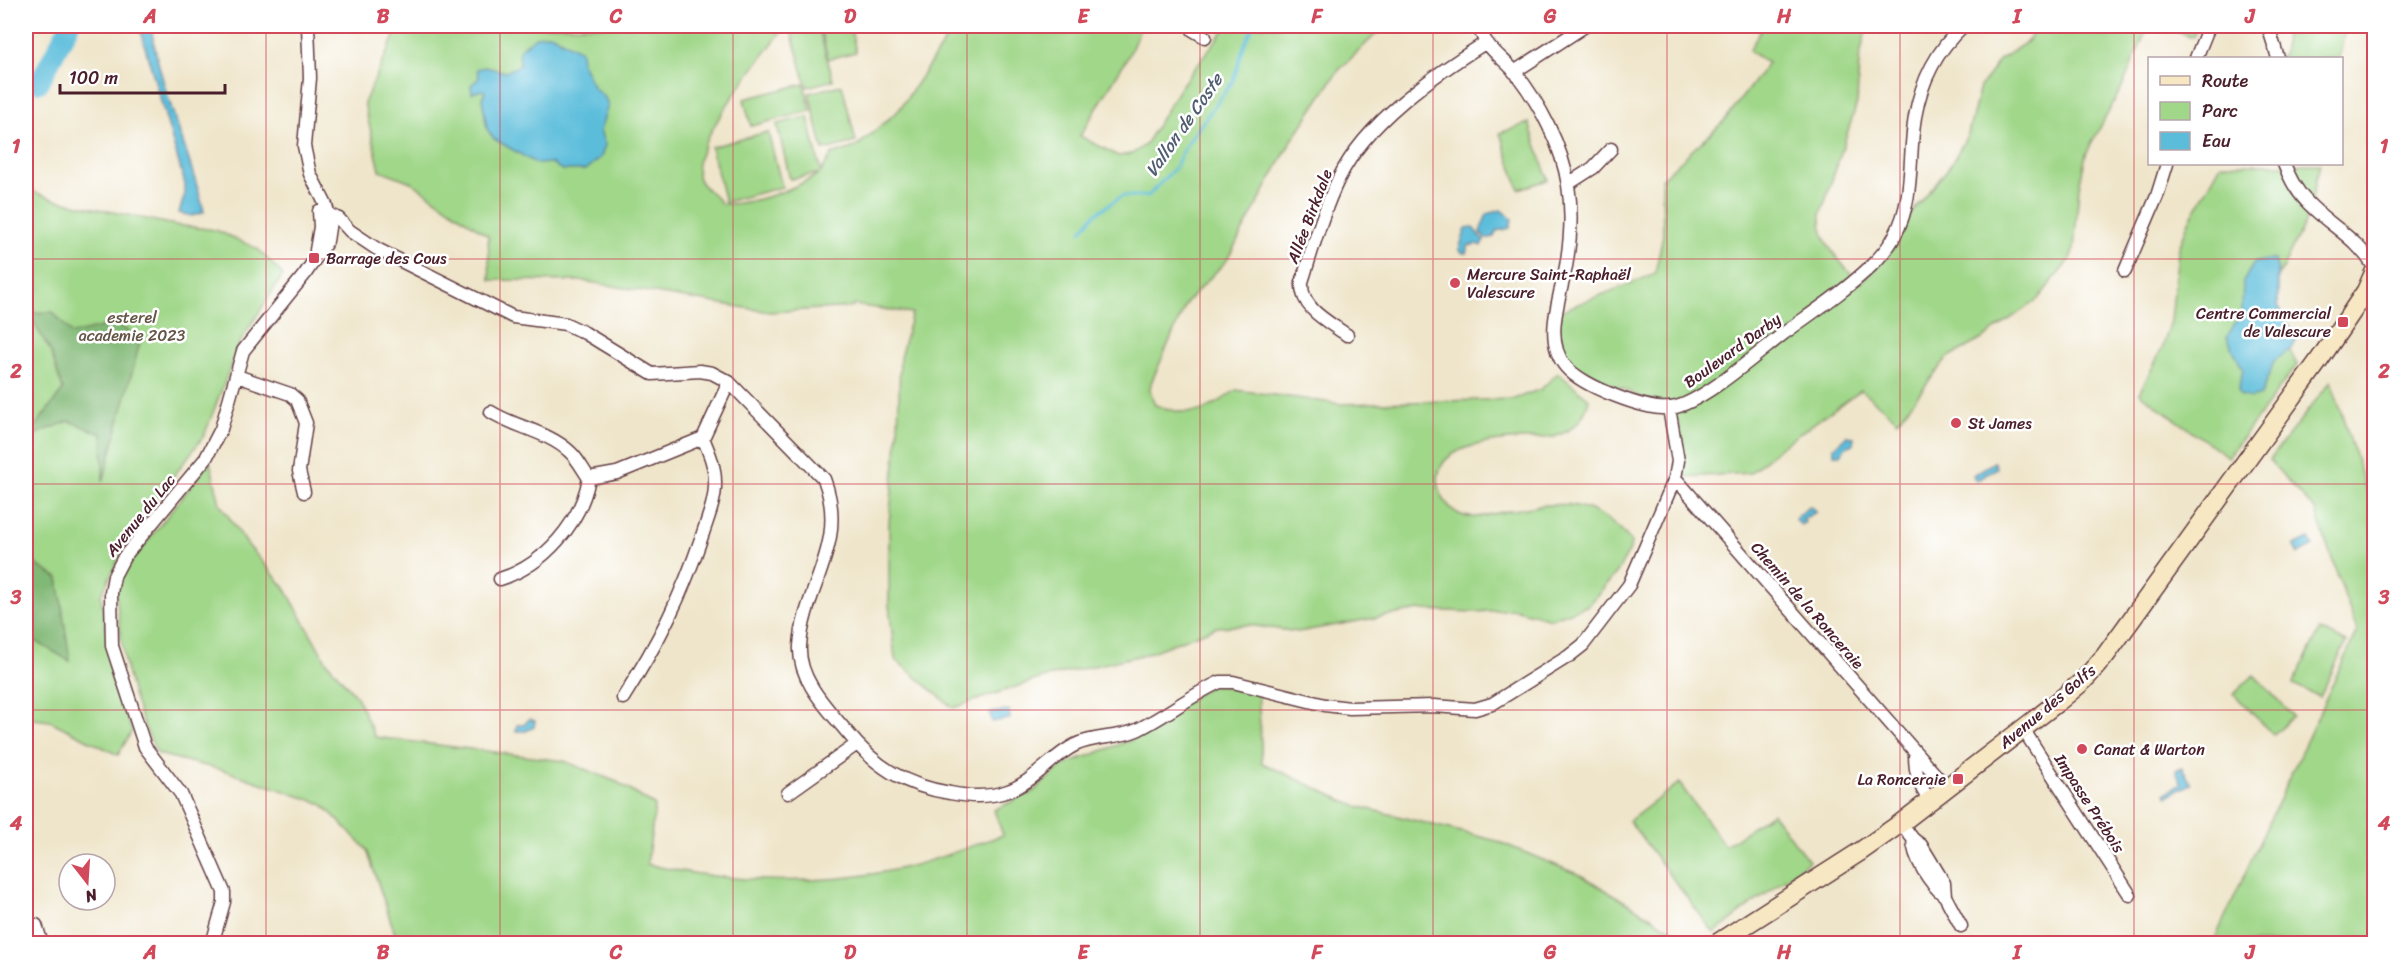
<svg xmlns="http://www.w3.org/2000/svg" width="2400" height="969" font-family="Sriracha,sans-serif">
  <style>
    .green { fill: #a0d789; stroke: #757b5a; stroke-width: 1.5 }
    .forest { fill: #80b875; stroke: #656c50; stroke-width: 1.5 }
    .water { fill: #5cbddb; stroke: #536e83; stroke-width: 1.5 }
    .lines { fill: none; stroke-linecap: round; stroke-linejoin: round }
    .stream { stroke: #5cbddb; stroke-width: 3 }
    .river { stroke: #5cbddb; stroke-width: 20 }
    .minor-casing { stroke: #633d43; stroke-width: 15 }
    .secondary-casing { stroke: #633d43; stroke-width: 21 }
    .minor { stroke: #fff; stroke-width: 12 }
    .secondary { stroke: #f7e8c3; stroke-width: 18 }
    .grid { fill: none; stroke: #d1495b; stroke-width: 1.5; stroke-opacity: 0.55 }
    .poi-dot { fill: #d1495b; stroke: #fff; stroke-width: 2 }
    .labels { text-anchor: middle; stroke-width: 5; stroke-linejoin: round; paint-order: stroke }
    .street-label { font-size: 16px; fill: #4a1f2b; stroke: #fff }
    .poi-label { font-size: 16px; fill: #4a1f2b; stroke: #fff; text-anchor: start }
    .park-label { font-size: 16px; fill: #645647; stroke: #fff }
    .water-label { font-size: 18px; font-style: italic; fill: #515e71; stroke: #fff }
    .neatline { fill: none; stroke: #d1495b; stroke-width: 2 }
    .grid-label { font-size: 20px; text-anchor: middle; font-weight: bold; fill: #d1495b }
  </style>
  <rect width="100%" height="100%" fill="#fff"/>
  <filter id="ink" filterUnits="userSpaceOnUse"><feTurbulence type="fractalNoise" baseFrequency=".0167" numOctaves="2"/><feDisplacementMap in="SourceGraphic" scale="12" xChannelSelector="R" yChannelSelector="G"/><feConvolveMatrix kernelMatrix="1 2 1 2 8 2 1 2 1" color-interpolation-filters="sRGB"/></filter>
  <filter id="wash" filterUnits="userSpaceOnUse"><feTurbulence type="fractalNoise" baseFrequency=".008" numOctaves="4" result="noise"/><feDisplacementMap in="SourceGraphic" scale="24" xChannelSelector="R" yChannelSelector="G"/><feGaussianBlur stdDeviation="1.35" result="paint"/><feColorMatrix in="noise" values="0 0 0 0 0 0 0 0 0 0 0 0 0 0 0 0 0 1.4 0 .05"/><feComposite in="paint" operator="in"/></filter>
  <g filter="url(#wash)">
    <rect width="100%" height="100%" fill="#efe5ca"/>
    <path class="green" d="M399,26H786C766,52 689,145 698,176C701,189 715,192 721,204C752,205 794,190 820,173L790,179L777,124L808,117L821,172L831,155L856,147L899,110L955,26H1141L1129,55L1080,136L1118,156L1132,154L1145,145L1181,86L1227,26H1382L1375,35L1338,71L1292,140L1227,260L1187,302L1151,383L1150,390L1155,405C1194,419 1204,413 1236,390L1342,404L1514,399L1541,389L1558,373L1589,399C1584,420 1574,430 1554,437C1522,441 1428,435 1439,487C1441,498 1450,510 1461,515C1472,520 1485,515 1497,513C1555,503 1587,492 1631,541L1630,550L1617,572L1589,605L1551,619L1514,609L1476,612L1419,610L1298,632L1249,625L1217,627L1146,654L1042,678L953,708L895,659L889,605V522L898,432L900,358L912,313L854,305L853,307L770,312L583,281L490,280L488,236L411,182L380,170L364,103Z
      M812,26H818L833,80L807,87L791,31Z
      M820,26H850L856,52L828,59Z
      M1763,26H1867L1859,60L1857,103L1821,214C1819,244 1841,262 1860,284L1895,247L1907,219L1950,166L1968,134L1980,87L2000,59L2027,42L2037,26H2173L2195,32L2194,37L2174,31L2147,29L2123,85L2086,154L2079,187L2074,249L2070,259L2038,299L1982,339L1947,358L1898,421L1861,390L1779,448L1750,473L1685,477L1681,471L1679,425L1663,402C1647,402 1637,395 1623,389C1579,372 1554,366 1560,311L1655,274L1663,235L1662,178L1725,120L1768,63L1749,51Z
      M2285,26H2346L2339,58H2280L2284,53Z
      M804,84L811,111L751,126L744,99Z
      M842,85L856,142L823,150L809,93Z
      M1529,123L1548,180L1519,189L1500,133Z
      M768,132L782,187L725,202L711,147Z
      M2221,164H2320L2308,216L2272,290L2273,318L2297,365L2228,457L2139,393L2162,349L2171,321L2178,251L2189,221Z
      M26,189L56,200L175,225L216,230L258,249L283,275L240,342L204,436L134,528L101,595L114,684L132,731L118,755L50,721L26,718Z
      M2331,381L2374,513V943H2213L2357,631L2315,510L2269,460Z
      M210,462L220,504L247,544L285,588L326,661L357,697L375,737L564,761L617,782L655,806L647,864C730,884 828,887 911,866C942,858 973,845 1003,835L994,810L1034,791L1062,766L1131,740L1211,685L1258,690L1262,763L1353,805L1497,841L1582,876L1695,943H398L367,850L322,804L226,771L158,754C126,696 121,646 115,582Z
      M2320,630L2346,642L2320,697L2293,684Z
      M2254,675L2293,716L2273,735L2234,694Z
      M1679,783L1725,846L1772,813L1809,861L1714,933L1629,821Z"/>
    <path class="forest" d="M53,312L72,334L118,323L140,342L103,482L102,434L69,421L26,438L63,390L50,350L28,313Z
      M30,561L58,578L70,661L26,636V565Z"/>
    <path class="water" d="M139,26H151C160,90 189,149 204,212L192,216L179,213L185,194V184Z
      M550,34L581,51L582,63L594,88L605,98L608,105L600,131L605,145L601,157L586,170H562L551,163L537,164L494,139L487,129L482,98L485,92L482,90L472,93L471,85L479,78L477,69L485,67L506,72L520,65L519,50L537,36Z
      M48,48L63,56L42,84L36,81Z
      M1501,210L1512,219L1510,228L1496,231L1494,237L1485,239L1480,232L1487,214Z
      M1473,228L1484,241L1481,246L1477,244L1468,246L1466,253H1463L1459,249L1466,229Z
      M2266,260H2275L2278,272V306L2297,339L2292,348L2274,361L2261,395L2251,398L2240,395L2238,389L2243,370L2227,337L2242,311L2243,282L2254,263Z
      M1846,436L1854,437L1853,444L1845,447L1841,455L1834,454V447Z
      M1994,462L1997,468L1976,481L1973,475Z
      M1810,506L1816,512L1803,519L1805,522L1801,525L1795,519Z
      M2309,539L2313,546L2298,554L2294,546Z
      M1009,710L1010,719L992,722L990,713Z
      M529,719L535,721L534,727L526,731H516L517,725H524Z
      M2182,767L2191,784L2167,796L2165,793L2182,784L2176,770Z"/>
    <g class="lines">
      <path class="stream" d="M1081,231L1095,214L1122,196H1148L1175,168L1186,145L1233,81L1245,43L1254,26"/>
      <path class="river" d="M39,83L69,26"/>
    </g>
  </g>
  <g filter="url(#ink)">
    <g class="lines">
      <g class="minor-casing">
        <path id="minor" d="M1193,26V30L1205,37
          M1479,26C1484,47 1501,56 1515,72C1539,103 1562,145 1568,185C1572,209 1571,235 1567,260C1563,292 1541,338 1566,367C1582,386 1646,411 1671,408C1701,404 1757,354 1783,334C1813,312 1844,292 1871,266C1879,258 1890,246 1895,235C1915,198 1908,157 1915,117C1921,82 1937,50 1963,26
          M2268,26L2278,58
          M2196,58L2209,26
          M1514,72L1585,26
          M2284,164C2290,178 2296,191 2308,203C2331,227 2356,237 2374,267
          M1568,184L1593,168L1611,149
          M320,218L333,216L339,219L350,231L377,249L513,317L566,324L585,333L652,374L700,371L712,373L729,382L824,479C849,544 804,586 800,646C798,680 828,709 847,732C875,767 906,786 950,793C970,797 989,798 1008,791C1034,782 1051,757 1075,745C1095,735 1117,739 1137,730C1166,716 1191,695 1220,682H1233L1325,705L1350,708L1434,706L1475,709L1492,704L1569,656L1583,645L1629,585L1675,478L1678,461L1669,408
          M316,250L320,227L319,211
          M2125,271L2157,196L2167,164
          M1347,335C1327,321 1300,308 1302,282C1313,247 1323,211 1339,178C1366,122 1434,75 1485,43
          M237,376L290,394L297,400L306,423L299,471L304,492
          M491,412C515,427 549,432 570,452C578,459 583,470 589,478
          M1675,478L1947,788
          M500,579C544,565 581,523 589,478L617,473L703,438
          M623,698C658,643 681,598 702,536C707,520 716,500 715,482C715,466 709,452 703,438L729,382
          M2023,729L2130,895
          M1915,755C1915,773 1919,786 1930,801
          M788,793L857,744
          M1901,823L1913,839L1921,845L1944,883L1945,896L1961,926
          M1913,839C1913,858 1930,884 1945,896
          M36,925L42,944
          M212,944L224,902V892L181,794L145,747L112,646L111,593L114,576L124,557L206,458L221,429L243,351L305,274L327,241L330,221L326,205L310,174L304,146L310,78L308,26"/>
      </g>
      <g class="secondary-casing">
        <path id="secondary" d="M1716,944L1861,851L1901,823L2059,701L2084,680L2105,656L2320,359L2366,291L2374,273"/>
      </g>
      <use href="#minor" class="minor"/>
      <use href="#secondary" class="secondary"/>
    </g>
  </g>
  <path class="grid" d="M266,26V944M500,26V944M733,26V944M967,26V944M1200,26V944M1433,26V944M1667,26V944M1900,26V944M2134,26V944M26,259H2374M26,484H2374M26,710H2374"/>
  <g class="poi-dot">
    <rect x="308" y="252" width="12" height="12" rx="3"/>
    <circle cx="1455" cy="283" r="6"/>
    <rect x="2337" y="316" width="12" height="12" rx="3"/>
    <circle cx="1956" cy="423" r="6"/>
    <circle cx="2082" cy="749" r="6"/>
    <rect x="1952" y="773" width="12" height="12" rx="3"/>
  </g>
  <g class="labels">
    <g class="street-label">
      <text transform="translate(1309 216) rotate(-69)" y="6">Allée Birkdale</text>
      <text transform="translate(1732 350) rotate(-36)" y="6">Boulevard Darby</text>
      <text transform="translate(140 515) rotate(-51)" y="6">Avenue du Lac</text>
      <text transform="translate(1808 605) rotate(49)" y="6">Chemin de la Ronceraie</text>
      <text transform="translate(2047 706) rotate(-40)" y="6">Avenue des Golfs</text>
      <text transform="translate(2090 803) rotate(57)" y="6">Impasse Prébois</text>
    </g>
    <g class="poi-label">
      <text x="326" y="264">Barrage des Cous</text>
      <text x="1467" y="280">Mercure Saint-Raphaël<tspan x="1467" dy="18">Valescure</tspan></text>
      <text x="2331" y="319" text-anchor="end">Centre Commercial<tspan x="2331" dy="18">de Valescure</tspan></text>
      <text x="1968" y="429">St James</text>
      <text x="2094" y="755">Canat &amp; Warton</text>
      <text x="1946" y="785" text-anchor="end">La Ronceraie</text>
    </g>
    <g class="park-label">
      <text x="132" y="323">esterel<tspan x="132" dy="18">academie 2023</tspan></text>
    </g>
    <g class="water-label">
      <text transform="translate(1184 125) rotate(-55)" y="6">Vallon de Coste</text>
    </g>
  </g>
  <rect width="2400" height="969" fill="none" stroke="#fff" stroke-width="66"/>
  <rect x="2148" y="57" width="195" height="108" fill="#ffffff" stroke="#b7a5aa" stroke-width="1.5"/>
  <rect x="2160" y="76" width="30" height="9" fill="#f7e8c3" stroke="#b7a5aa" stroke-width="1.5"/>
  <text x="2202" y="87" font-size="18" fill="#4a1f2b">Route</text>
  <rect x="2160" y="102" width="30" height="18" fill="#a0d789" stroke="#b7a5aa" stroke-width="1.5"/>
  <text x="2202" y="117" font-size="18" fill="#4a1f2b">Parc</text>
  <rect x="2160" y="132" width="30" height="18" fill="#5cbddb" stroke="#b7a5aa" stroke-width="1.5"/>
  <text x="2202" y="147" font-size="18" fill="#4a1f2b">Eau</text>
  <g transform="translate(87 882) rotate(163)"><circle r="28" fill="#ffffff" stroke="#b7a5aa" stroke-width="1.5"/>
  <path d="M0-4.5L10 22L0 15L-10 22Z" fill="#d1495b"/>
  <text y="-9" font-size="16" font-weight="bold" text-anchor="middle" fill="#4a1f2b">N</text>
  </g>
  <path d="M60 84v9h165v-9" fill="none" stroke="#4a1f2b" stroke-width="3"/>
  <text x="69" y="84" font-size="18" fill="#4a1f2b" stroke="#ffffff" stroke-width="4.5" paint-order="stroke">100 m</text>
  <rect x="33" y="33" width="2334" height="903" class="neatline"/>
  <g class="grid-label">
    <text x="150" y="23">A</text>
    <text x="383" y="23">B</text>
    <text x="616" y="23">C</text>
    <text x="850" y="23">D</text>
    <text x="1083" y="23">E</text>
    <text x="1317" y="23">F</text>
    <text x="1550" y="23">G</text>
    <text x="1784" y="23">H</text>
    <text x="2017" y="23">I</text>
    <text x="2250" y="23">J</text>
    <text x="16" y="153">1</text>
    <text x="2384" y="153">1</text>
    <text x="16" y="378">2</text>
    <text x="2384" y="378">2</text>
    <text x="16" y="604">3</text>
    <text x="2384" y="604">3</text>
    <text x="16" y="830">4</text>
    <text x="2384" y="830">4</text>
    <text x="150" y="959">A</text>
    <text x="383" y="959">B</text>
    <text x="616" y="959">C</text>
    <text x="850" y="959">D</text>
    <text x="1083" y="959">E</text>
    <text x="1317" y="959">F</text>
    <text x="1550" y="959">G</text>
    <text x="1784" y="959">H</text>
    <text x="2017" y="959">I</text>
    <text x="2250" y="959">J</text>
  </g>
</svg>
